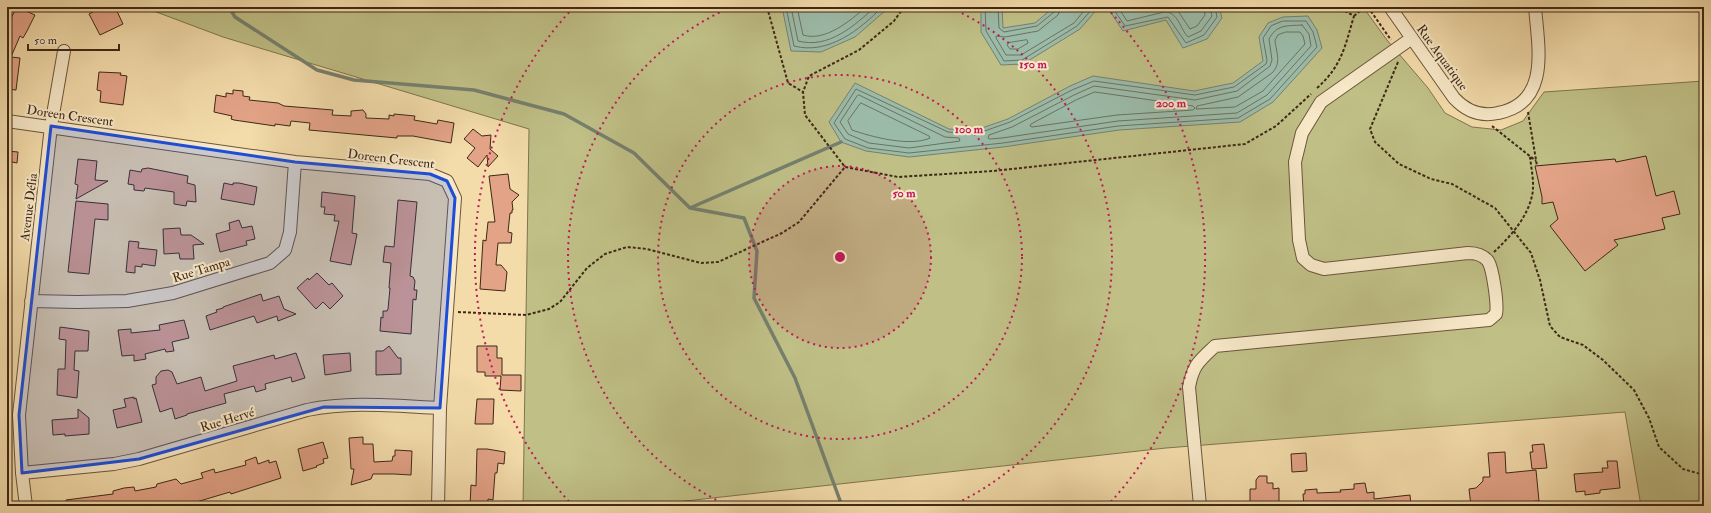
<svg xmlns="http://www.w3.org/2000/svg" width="1711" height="513" font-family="'IM FELL Double Pica',serif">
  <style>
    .green { fill: #bfbf86; stroke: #7f744e }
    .water { fill: #9bbba9; stroke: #76806e }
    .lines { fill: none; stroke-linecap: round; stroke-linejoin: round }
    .shore { stroke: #6d7260; stroke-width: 1 }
    .stream { stroke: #76806e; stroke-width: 3.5 }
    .building { fill: #e3a387; stroke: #3f2816 }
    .minor-casing { stroke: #6c553b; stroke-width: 14 }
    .path { stroke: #3f2816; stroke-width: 2; stroke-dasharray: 3 2; stroke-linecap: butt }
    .minor { stroke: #f7e8c8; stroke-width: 12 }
    .marked { fill: #1d4ed8; fill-opacity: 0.2; stroke: #1d4ed8; stroke-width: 3; stroke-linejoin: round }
    .ring { fill: none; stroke: #c2185b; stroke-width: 2; stroke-dasharray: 2 4 }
    .labels { text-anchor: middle; stroke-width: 4; stroke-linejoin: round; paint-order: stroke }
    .street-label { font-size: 13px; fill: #3f2816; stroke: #f7e8c8 }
    .centre { fill: #c2185b; stroke: #f7e8c8; stroke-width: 2 }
    .ring-label { font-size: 12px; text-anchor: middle; font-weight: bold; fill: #c2185b; stroke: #f7e8c8; stroke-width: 4; stroke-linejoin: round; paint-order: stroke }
  </style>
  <rect width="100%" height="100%" fill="#f3dbaa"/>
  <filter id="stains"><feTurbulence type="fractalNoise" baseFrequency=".005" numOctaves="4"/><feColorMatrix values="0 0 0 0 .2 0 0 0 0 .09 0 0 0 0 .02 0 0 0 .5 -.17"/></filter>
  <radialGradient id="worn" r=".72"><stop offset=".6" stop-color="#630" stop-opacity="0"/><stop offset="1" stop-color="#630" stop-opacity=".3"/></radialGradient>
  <path class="green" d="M143,7H1363L1387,40L1428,88L1445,113L1472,127L1501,130L1523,121L1544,92L1704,81V506H1641L1625,412L1166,448L640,506H523L529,129L223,37Z"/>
  <path class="water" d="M782,7H886V10L855,37L821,52L791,51Z
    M981,7H1002L1003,28L1035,23L1054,7H1099L1080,29L1023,64L1001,65L981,32Z
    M1107,7H1219L1222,18L1207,39L1183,48L1166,20L1123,31Z
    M1308,16L1317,30L1322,48L1273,102L1240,122L1119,130L1003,147L909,157L866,151L841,142L829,122L855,83L949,129L976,130L1008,119L1070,86L1093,76L1194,91L1233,83L1263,61L1259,37L1268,23L1283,17Z"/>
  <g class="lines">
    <path class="shore" d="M786,7L794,46C828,55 860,30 882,7
      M791,7L798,41C829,49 854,26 875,7
      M797,7L803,35C825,42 850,21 866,7
      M985,7L986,31L1004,61L1022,60L1077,26L1094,7
      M998,7L999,28L1004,32L1037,26L1054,12L1056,7
      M1061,7L1058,15L1038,31L1005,37L996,36V38L1006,55H1021L1074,23L1087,7
      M1112,7L1125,26L1168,17L1186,43L1204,35L1217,17L1215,7
      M1118,7L1127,21L1164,12C1178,11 1180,29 1188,37L1201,31L1212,16L1210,7
      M1173,7L1178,11L1190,29L1197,26L1205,15L1204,7
      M1283,21H1306L1313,32L1317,47L1270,99L1238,118L1118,126L1003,143L909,153L868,148L845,139L834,123L856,89L948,132L976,134L1010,122L1072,90L1094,81L1195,95L1234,87L1266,64L1267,60L1263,38L1271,26Z
      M1302,25L1309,34L1311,46L1267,95L1237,113L1118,121L1002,138L990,139L988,138L989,135L1012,127L1074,95L1094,86L1195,100L1237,91L1270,66L1272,60L1269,39C1277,24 1287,26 1302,25Z
      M1286,32H1300L1303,36L1305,44L1263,91L1235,107L1196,109L1197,106L1238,97L1272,73C1282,63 1276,52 1275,40L1278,35Z
      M1027,40L1028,43L1018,49H1010L1007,45L1008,43Z
      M1095,92L1193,106L1195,108L1193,110L1117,115L1032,127L1030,126L1031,124L1076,100Z
      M859,95L945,137L959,138L960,141L909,148L869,143L848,134L840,122L857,96Z
      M861,103L929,136L930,138C910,147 872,137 852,130L848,121Z"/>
    <path class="stream" d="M229,7L235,17L317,70L354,80L474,90L564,114L634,153L690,208L744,218L757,251L754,298L795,378L842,506
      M690,208L841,142"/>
  </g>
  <path class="building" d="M17,7L35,15L27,31L23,38L20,36L11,57L20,58L16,90L7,89V16L11,18Z
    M102,7H115L123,24L100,35L89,14Z
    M99,72L121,73L120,75L127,76L123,105L100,102L101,91L97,90Z
    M233,90L243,91V96L250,97L249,100L278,103L284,106L333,110L332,115L351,116V111L363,110L366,114V118L389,119V115L394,116V114L415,116L414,120L437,124L438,120L454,123L451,143L413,136H397V138L309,130L310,123L291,121L290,126L275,124V126L234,120L231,119L232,116L214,112L216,95L226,97V93L233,94Z
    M473,129L482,136L491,135L490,149L498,156L488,167L487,155L478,167L467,158L475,148L464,139Z
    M7,151L18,152L17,163L7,161Z
    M1646,156L1656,196L1674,191L1680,214L1662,218L1665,229L1614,240L1618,245L1585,271L1550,226L1558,219L1553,202L1542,204V197L1535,166L1615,159L1616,162Z
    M78,159L97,161L95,180L108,181L76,199L78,185L75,184Z
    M148,168L188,176L187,183L195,185L196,202L187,201L186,206L174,204V192L145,188L144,191L134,190V185L128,184L130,170L141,172L142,169Z
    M508,174L510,189L519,195L512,202L513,210H512V213H510L508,232L512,233L511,243H498L496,265H501L507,272L505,291L480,289L483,240L486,241L488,222H495L489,176Z
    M224,183L233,185V183H239L257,187L254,205L221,199Z
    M322,192L355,196L352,233L357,234L351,265L330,261L339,221H334L335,215L324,214L325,207H321Z
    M398,200L417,202L410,276L413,277L415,281L414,290H417L416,300L413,299L411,334L380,331L381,317L383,318V311H387L388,309L390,288H389L391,263L383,262L385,246L394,247Z
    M76,201L108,204V220L95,219L89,274L68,272Z
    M239,220L242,228L252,226L255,239L246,241L247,245L220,252L216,234L230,230L229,223Z
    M180,228L181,235H191L204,244L193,245L194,259H180L179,253L164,254L163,229Z
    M129,241L139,242L138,248L157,250L155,266L142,264V267L135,266V273L126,272Z
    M317,273L329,285L332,283L343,296L330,309L323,302L316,309L297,288L308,278L309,280Z
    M261,294L263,301L279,296L284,309L296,314L278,321L277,316L257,323L254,316L210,330L206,316L217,312L216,310L223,308V307Z
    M184,320L189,338L172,342L174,351L166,352L165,349L145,354L146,359L134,361V355L122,356L118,330L131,329V333L160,330L159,325Z
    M60,327L89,331L88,351H75L74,370L79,371L77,398L57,395L58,369H65L66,340L59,339Z
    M389,346L398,358H401V374L376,375V351H383Z
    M477,346H497V358H502V375H521V391L500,390L501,376H485V372H477Z
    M296,353L305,378L292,382L291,377L265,384L266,389L256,392L254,386L224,394L226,403L187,414V415L175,419L172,408L160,412L152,385L156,384V377L161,371L168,370L172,372L177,384L201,377L205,391L237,381L233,366L274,355L275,359Z
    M350,353L351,371L325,375L323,355Z
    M134,397V399L136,398L142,422L117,428L113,410L126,407L124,399Z
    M477,399H494L493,424H475Z
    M78,409L89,418V434L65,436V434L53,435L52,420L78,418Z
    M363,437V444H373L374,462L392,461L393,456H395V450L412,451L411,475L394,474H373L371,479L351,485L354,469H351L349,438Z
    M323,442L328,458L323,459L324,463L316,466L317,467L303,471L298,449Z
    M1544,444L1547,468L1532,469L1530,452H1533L1532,445Z
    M477,449H487L505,452L504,464L498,463L497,473H495L493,500L488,499V506H470L471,485L476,486Z
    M1505,452L1506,473L1536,470L1539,501L1471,506L1469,489L1476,488L1483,481V477H1490L1488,453Z
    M1306,453L1307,471L1292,472L1291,454Z
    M256,457L258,464L269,460V463L276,461L281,478L231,494L230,492L193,503L194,506H168L167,503L164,504V502L142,506H67L66,500L113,494V491L124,488L134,487L135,491L156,487L157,484L176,479L181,484L203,478L201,473L214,469L215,473L246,465L245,461Z
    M1607,461H1617L1620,488L1600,490V493L1585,495V491L1576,492L1574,474L1603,472L1602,468H1608Z
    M1259,476H1267V483H1273V489L1279,488V506H1250V489H1256V480Z
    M1365,483L1367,493L1374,492V499L1410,495L1411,506H1374V504H1368V506H1304L1303,494H1305V490L1317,489V493L1341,492L1340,490L1354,489V484Z"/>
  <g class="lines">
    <g class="minor-casing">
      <path id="minor" d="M1390,7L1454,98C1466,111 1480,117 1498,113C1551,103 1538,46 1535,7
        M7,121L295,162L430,174L447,181L455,198L440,408L438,506
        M31,301L77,302L127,301L173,293L270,263L285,250L290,232L295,162
        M22,473L114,464L139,459L307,410C351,401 395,406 440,408
        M26,506L22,473L19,415L51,126L64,51
        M1200,506L1189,387C1193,365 1199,361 1215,346L1489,320L1496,314C1498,305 1493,269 1488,261C1483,255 1476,253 1468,253L1324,269L1311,265L1303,258L1299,240L1295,162L1302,133L1321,102L1412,38"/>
    </g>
    <path class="path" d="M767,7L788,83L803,92
      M904,7L894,21L859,50L809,76L803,92L805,115L845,167L898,177L993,171L1245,144L1276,126L1311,94
      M1368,7L1391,40
      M1354,16L1365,7
      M1398,62L1370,129L1375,142L1399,164L1431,179L1452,184L1495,208L1531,253L1540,280L1550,326L1560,337L1583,345L1603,360L1634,390L1649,418L1659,447L1683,469L1704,475
      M1317,88C1342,66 1345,46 1354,16L1338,7
      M1528,112L1537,166
      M1492,126L1536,161
      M1494,252C1510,237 1527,218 1532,196C1535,183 1531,169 1530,156
      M458,312L526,315L549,309L560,302L587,268L605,254L627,247L647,249L701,263L718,262L782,233L799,222L845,167"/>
    <use href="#minor" class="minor"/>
  </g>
  <path class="marked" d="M51,126L295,162L430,174L447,181L455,198L440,408L324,407L139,459L22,473L19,415Z"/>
  <circle cx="840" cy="257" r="91" fill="#c2185b" fill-opacity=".12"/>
  <g class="ring">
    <circle cx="840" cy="257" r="91"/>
    <circle cx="840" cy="257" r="182"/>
    <path d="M727 505A273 273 0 0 1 729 8M951 8A273 273 0 0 1 953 505"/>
    <path d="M573 506A365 365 0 0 1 573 8M1107 8A365 365 0 0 1 1107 506"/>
  </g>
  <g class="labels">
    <g class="street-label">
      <text transform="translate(1443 57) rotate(54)" y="5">Rue Aquatique</text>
      <text transform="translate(70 115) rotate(8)" y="5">Doreen Crescent</text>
      <text transform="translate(391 158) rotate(7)" y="5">Doreen Crescent</text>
      <text transform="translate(28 207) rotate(-83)" y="5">Avenue Délia</text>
      <text transform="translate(201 269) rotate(-17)" y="5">Rue Tampa</text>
      <text transform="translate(227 419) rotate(-17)" y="5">Rue Hervé</text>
    </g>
  </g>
  <circle cx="840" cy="257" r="6" class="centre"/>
  <g class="ring-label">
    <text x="1033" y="68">150 m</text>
    <text x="1171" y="107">200 m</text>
    <text x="969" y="133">100 m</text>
    <text x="904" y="197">50 m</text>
  </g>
  <rect width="1711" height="513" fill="none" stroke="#f3dbaa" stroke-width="24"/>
  <rect x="8" y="8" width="1695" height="497" fill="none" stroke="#3f2816" stroke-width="2"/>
  <rect x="12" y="12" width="1687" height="489" fill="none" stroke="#3f2816"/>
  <path d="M28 44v6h91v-6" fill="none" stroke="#3f2816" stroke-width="2"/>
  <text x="34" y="44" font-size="12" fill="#3f2816" stroke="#f7e8c8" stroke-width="3" paint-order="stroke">50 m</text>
  <rect width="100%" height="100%" filter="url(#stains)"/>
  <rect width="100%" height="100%" fill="url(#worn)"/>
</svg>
